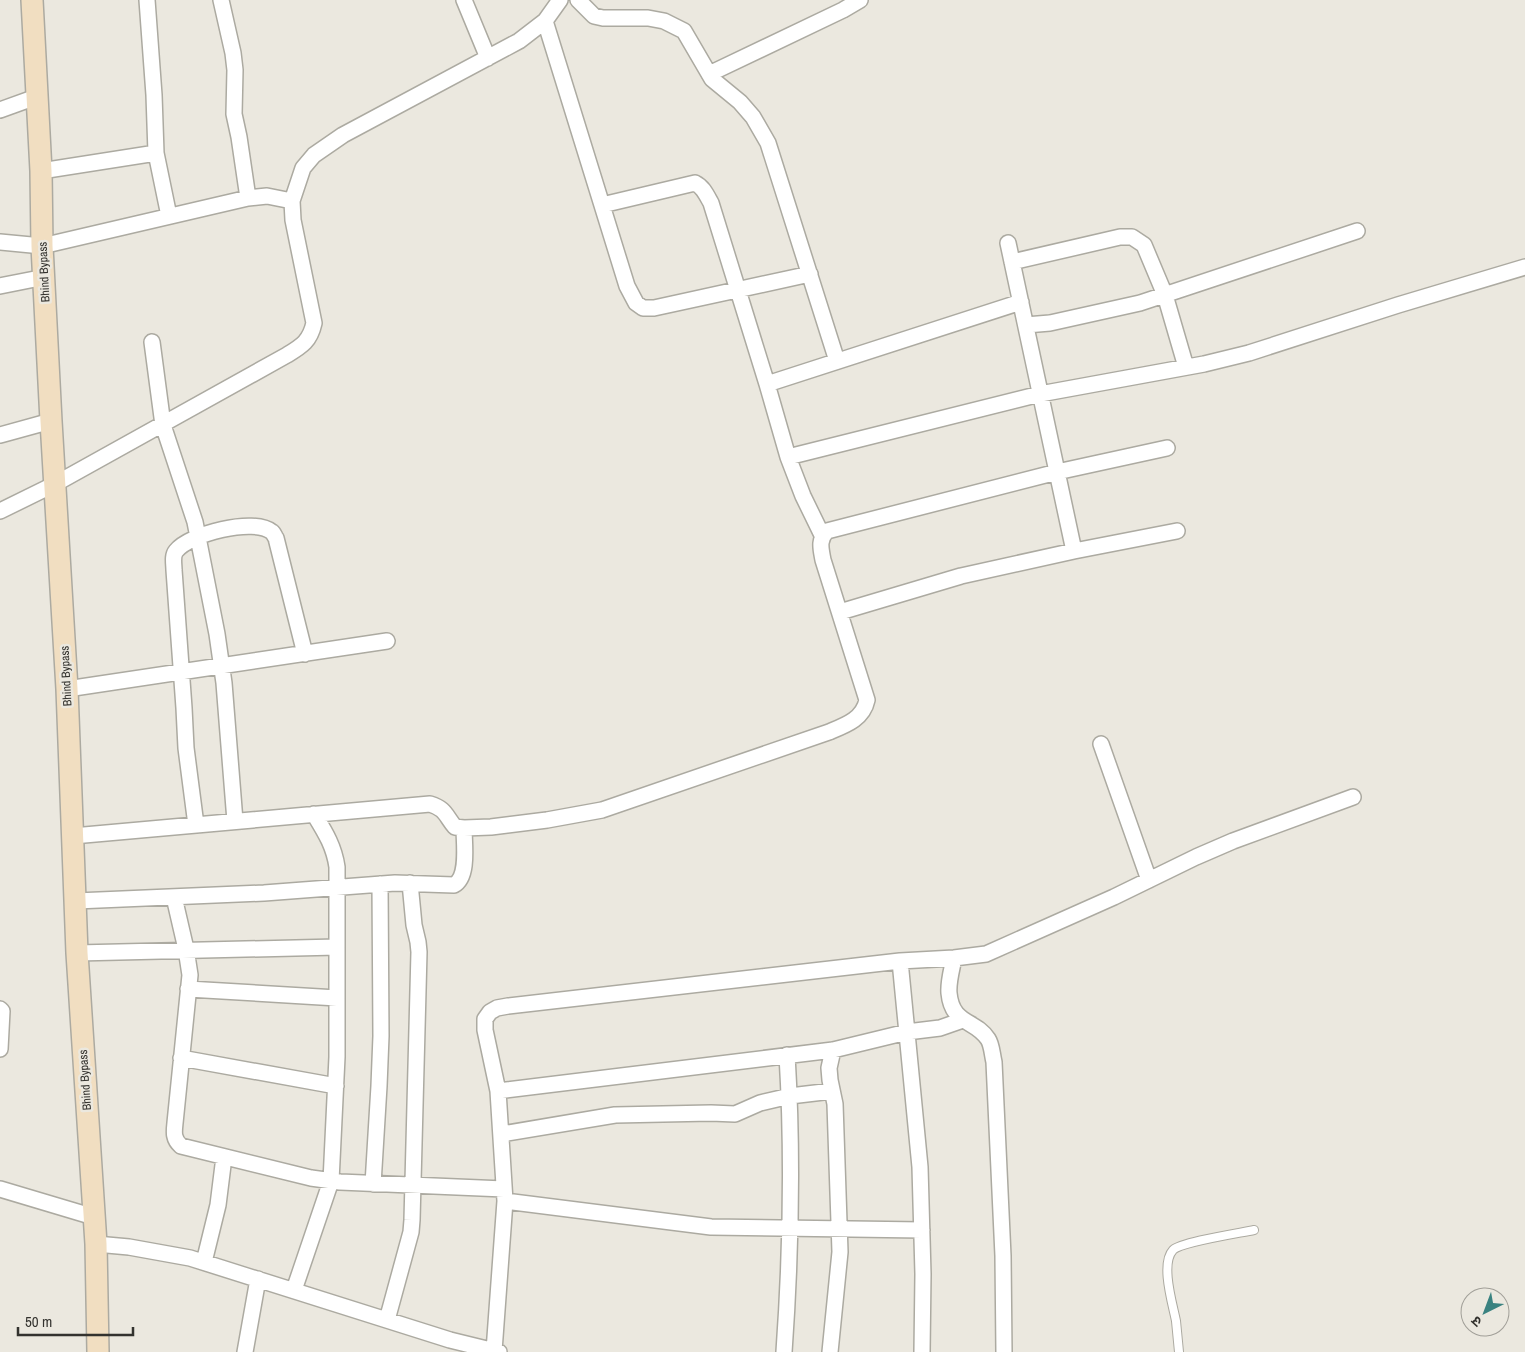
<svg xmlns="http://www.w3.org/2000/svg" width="1525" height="1352" font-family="'Archivo Narrow','Noto Sans Devanagari',sans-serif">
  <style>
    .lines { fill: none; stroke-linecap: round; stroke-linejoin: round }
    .lane-casing { stroke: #acaaa1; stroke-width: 10 }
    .street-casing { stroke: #acaaa1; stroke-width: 18 }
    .secondary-casing { stroke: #acaaa1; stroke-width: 24 }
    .lane { stroke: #fff; stroke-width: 8 }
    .street { stroke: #fff; stroke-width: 15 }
    .secondary { stroke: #f1dec1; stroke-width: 21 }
    .labels { text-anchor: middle; stroke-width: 5; stroke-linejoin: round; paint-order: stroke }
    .street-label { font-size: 12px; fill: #33322e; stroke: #ebe8df }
  </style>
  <rect width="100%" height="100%" fill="#ebe8df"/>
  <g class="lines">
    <g class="lane-casing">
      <path id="lane" d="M1179,1352C1178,1342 1177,1332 1176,1321C1173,1305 1160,1264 1173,1250C1181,1242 1240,1233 1254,1230"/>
    </g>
    <g class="street-casing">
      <path id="street" d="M221,0L233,53L235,70L234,114L239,137L248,198L267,196L292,201
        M464,0L488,58
        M578,0L594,16L603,18H648L664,21L684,31L712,79L740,102L753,117L768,143L837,361
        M545,21L627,286L636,303L643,308H654L810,274
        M709,74L843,10L860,0
        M0,110L36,97
        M156,153L169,216
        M41,171L156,153L154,95L147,0
        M602,205L695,183C703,187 706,194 711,203L767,384L788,457L803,496L822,535
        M0,242L42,246L248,198
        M1008,243L1074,551
        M1012,262L1120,237H1132L1144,245L1165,295L1186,367
        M0,286L45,277
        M1026,325L1050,323L1140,303L1357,231
        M152,342L163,425L195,522L217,634L224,683L235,821
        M767,384L1021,302
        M0,435L51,421
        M788,457L1040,394L1204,364L1249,353L1398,305L1525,267
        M0,511L55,484L287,355C302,346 310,341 314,323L293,220L292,201L303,168L314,155L343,135L519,41L545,21L560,0
        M840,612L961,576L1074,551L1177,531
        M67,689L387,641
        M1101,744L1149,880
        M196,825L186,748L184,708L174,570C174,564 172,556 176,551C189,534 254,517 272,532C273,532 275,537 276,538L305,654
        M73,836L430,804C446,809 445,815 455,827L464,828L491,827L547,820L602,810L829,732C846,725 863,719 867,700L823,560C821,549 818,540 827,531L1057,472L1167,448
        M174,897L186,949L190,975L175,1123C174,1132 173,1139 181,1146L311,1178L340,1182L504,1189
        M76,901L264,893L395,883L454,885C469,877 464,844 464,828
        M77,953L337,947
        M954,958C952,969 948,982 949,993C952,1025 975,1019 988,1039C992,1045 992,1054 994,1062L1003,1256L1004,1352
        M900,961L920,1167L923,1274L922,1352
        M188,989L337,998
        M0,1009L2,1011L0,1049
        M181,1058L336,1086
        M498,1091L833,1050L907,1032L940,1028L963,1020
        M502,1134L615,1115L711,1113L735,1114L760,1103L790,1096L832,1091
        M373,1184L379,1086L381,1036L380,884
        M0,1189L94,1217
        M505,1201L711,1227L922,1230
        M96,1244L129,1247L190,1258L450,1340L499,1352
        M204,1262L218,1205L224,1157
        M294,1290L331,1181L337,1057V867C334,846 325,832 314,814
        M387,1320L411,1232L412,1220L419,952L418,942L414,925L410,883
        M494,1351L505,1201L498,1091L485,1030V1019L490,1012L497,1008L508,1006L900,961L954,958L986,954L1114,897L1196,857L1233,841L1353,797
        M245,1352L258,1279
        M784,1352C791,1253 793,1154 787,1055
        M830,1352L840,1252L835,1104L830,1080L829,1068L833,1050"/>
    </g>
    <g class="secondary-casing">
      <path id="secondary" d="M32,0L41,171L42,246L51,421L67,689L77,953L96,1244L98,1352"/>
    </g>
    <use href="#lane" class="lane"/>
    <use href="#street" class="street"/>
    <use href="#secondary" class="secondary"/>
  </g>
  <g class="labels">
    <g class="street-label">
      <text transform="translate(44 272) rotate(-93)" y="4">Bhind Bypass</text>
      <text transform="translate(66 676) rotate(-93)" y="4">Bhind Bypass</text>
      <text transform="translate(85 1080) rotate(-94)" y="4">Bhind Bypass</text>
    </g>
  </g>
  <g transform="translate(1485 1312) rotate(222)"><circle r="24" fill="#ebe8df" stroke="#a19f98"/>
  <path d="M0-4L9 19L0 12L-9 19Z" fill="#3a8280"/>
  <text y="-8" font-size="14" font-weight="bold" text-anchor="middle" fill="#33322e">उ</text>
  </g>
  <path d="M18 1327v8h115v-8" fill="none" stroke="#33322e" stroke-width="2.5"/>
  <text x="25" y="1327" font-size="15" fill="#33322e" stroke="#ebe8df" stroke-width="4" paint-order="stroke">50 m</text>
</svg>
